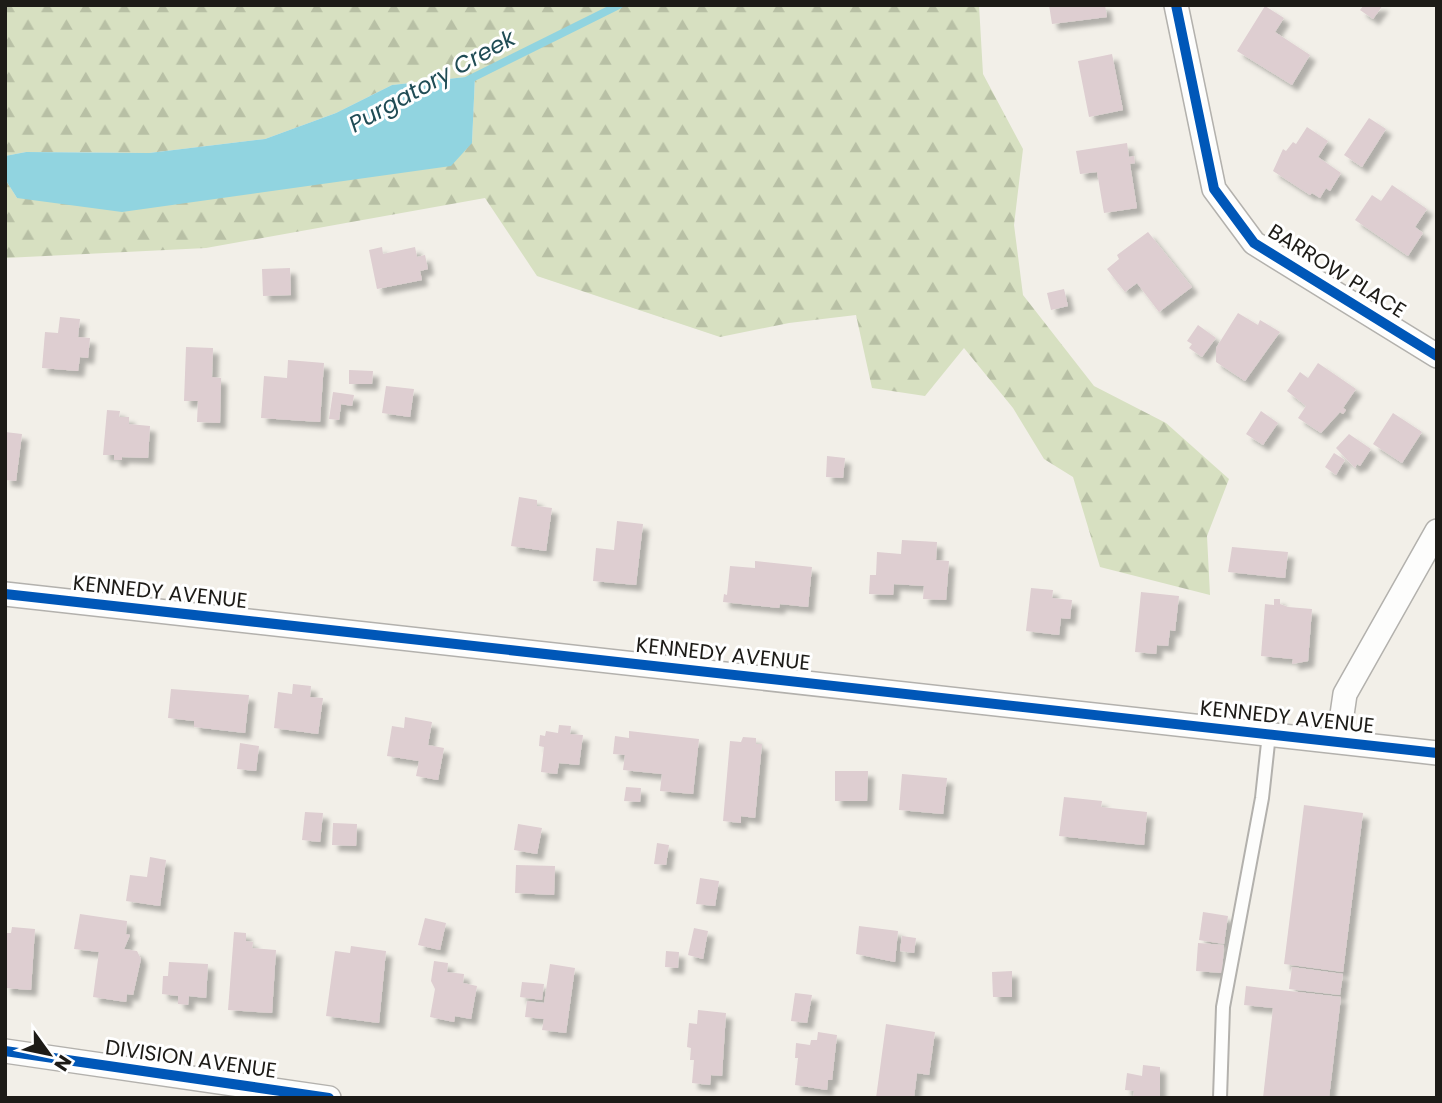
<svg xmlns="http://www.w3.org/2000/svg" width="1442" height="1103" font-family="Poppins,sans-serif">
  <style>
    .forest { fill: url(#forest-firs) }
    .water { fill: #91d4e0 }
    .lines { fill: none; stroke-linecap: round; stroke-linejoin: round }
    .stream { stroke: #91d4e0; stroke-width: 8 }
    .building { fill: #deced1; filter: url(#shadow) }
    .service-casing { stroke: #b3b1ad; stroke-width: 16 }
    .minor-casing { stroke: #b3b1ad; stroke-width: 26 }
    .service { stroke: #fdfdfc; stroke-width: 12 }
    .minor { stroke: #fdfdfc; stroke-width: 23 }
    .cycleway-casing { stroke: #fff; stroke-width: 15 }
    .cycleway { stroke: #0057b8; stroke-width: 10 }
    .labels { text-anchor: middle; stroke-width: 6; stroke-linejoin: round; paint-order: stroke }
    .street-label { font-size: 21px; fill: #1d1b17; stroke: #fff }
    .water-label { font-size: 23px; font-style: italic; fill: #204c55; stroke: #fff }
  </style>
  <defs>
    <pattern id="forest-firs" width="22" height="20" patternUnits="userSpaceOnUse" patternTransform="scale(1.75)"><rect width="22" height="20" fill="#d7e0c1"/><path d="M5 1l3.5 6h-7zM16 11l3.5 6h-7z" fill="#b8c0a5"/></pattern>
    <filter id="shadow"><feDropShadow dx="6" dy="6" stdDeviation="2" flood-color="#0004"/></filter>
  </defs>
  <rect width="100%" height="100%" fill="#f2efe8"/>
  <path class="forest" d="M7,5H979L983,74L1023,149L1014,225L1023,295L1094,386L1166,423L1229,479L1207,536L1210,595L1100,567L1073,477L1044,459L1013,408L964,348L925,396L872,388L856,315L789,323L720,337L537,276L485,198L206,248L5,258V179L17,198L472,143L475,76L392,85L336,113L265,139L149,153L26,152L5,156Z"/>
  <path class="water" d="M475,76L472,143L451,166L122,212L17,198L5,179V156L26,152L149,153L265,139L336,113L392,85Z"/>
  <g class="lines">
    <path class="stream" d="M468,80L619,5"/>
  </g>
  <path class="building" d="M1049,5H1105L1107,17L1052,24Z
    M1364,5H1383L1373,19L1360,10Z
    M1265,6L1284,18L1275,32L1310,55L1292,85L1237,51Z
    M1112,54L1123,110L1089,117L1078,61Z
    M1369,118L1386,129L1362,167L1344,155Z
    M1307,127L1328,141L1318,157L1341,173L1330,191L1326,188L1320,198L1312,193L1310,195L1273,171L1283,149L1286,151L1293,142L1296,144Z
    M1127,143L1129,157L1134,156L1135,163L1130,164L1137,208L1104,213L1097,172L1080,174L1076,151Z
    M1392,185L1427,209L1415,227L1423,233L1408,256L1355,220L1372,195L1381,201Z
    M1148,232L1192,287L1159,312L1137,283L1125,292L1107,269L1119,259L1117,255Z
    M382,247L383,254L415,247L417,257L425,255L428,269L420,271L422,280L377,289L369,250Z
    M290,268L291,295L263,296L262,269Z
    M1064,289L1068,306L1051,310L1047,293Z
    M1238,313L1258,325L1260,320L1280,332L1245,381L1216,362V348Z
    M60,317L80,319L78,337L90,338L88,358L80,357L78,371L42,368L45,332L58,333Z
    M1198,325L1216,338L1202,357L1189,348L1192,344L1187,341Z
    M186,347L213,348L212,377L221,378L220,423L197,422L198,401H184Z
    M288,360L324,363L320,422L261,418L264,376L287,378Z
    M1318,363L1356,389L1343,408L1346,410L1343,414L1340,412L1321,433L1298,418L1306,406L1287,391L1300,372L1308,378Z
    M349,370L373,371L372,384H349Z
    M386,386L414,389L410,417L382,413Z
    M333,392L354,395L352,406L341,404L339,420L329,419Z
    M107,410L120,411L119,417H129V424L150,426L148,458L122,457V460H114V455H103Z
    M1261,411L1278,423L1263,445L1246,434Z
    M1393,413L1422,432L1402,463L1373,444Z
    M5,432L22,434L16,481L5,480Z
    M1349,434L1371,449L1360,466L1357,464L1355,468L1336,448Z
    M1334,453L1345,460L1336,475L1325,467Z
    M827,456L845,458L843,478L826,477Z
    M519,497L537,500V506L552,508L546,551L511,546Z
    M617,521L643,524L636,585L593,581L596,548L614,550Z
    M902,540L937,542L936,560L949,561L946,600L923,599L924,586L894,584L893,595L869,594L870,575H876L877,552L901,554Z
    M1232,547L1288,552L1285,578L1228,572Z
    M755,561L812,567L808,607L780,604L779,608L723,602L724,594L727,595L730,566L755,568Z
    M1031,588L1053,590L1052,598L1072,600L1070,619L1061,618L1059,635L1026,631Z
    M1141,592L1179,596L1175,631L1170,630L1168,646L1157,645L1156,654L1135,652Z
    M1274,599H1280V604L1288,607L1312,609L1308,661L1292,664L1293,659L1261,656L1265,604L1274,605Z
    M293,684L311,686L310,697L323,698L318,734L274,728L278,692L292,694Z
    M171,689L249,695L245,733L194,727V721L168,718Z
    M405,717L432,722L428,745L444,748L438,780L416,776L419,761L387,756L392,726L404,728Z
    M559,725L571,726L570,734L583,735L579,765L559,763L557,774L541,772L544,747L539,746L540,735L545,736L546,731L558,733Z
    M629,731L699,739L693,794L660,791L662,774L623,770L625,755L613,754L615,736L629,738Z
    M743,737L756,738V744H762L755,818L741,816V823L723,821L730,741L741,742Z
    M240,743L259,746L256,771L237,769Z
    M835,771H868L867,801H835Z
    M902,774L947,778L943,814L899,810Z
    M626,787L641,788L640,802L624,801Z
    M1064,797L1102,801L1101,807L1147,812L1144,845L1059,836Z
    M1304,805L1363,813L1343,972L1284,964Z
    M305,812L323,813L320,842L302,840Z
    M333,823L357,824L356,846L332,845Z
    M518,824L542,828L537,854L514,850Z
    M657,843L669,845L666,865L654,864Z
    M150,857L166,860L160,906L126,901L130,875L147,877Z
    M516,865L555,866L554,895L515,893Z
    M700,878L719,881L715,906L696,904Z
    M1203,912L1228,916L1224,944L1199,940Z
    M80,914L127,921L126,934L130,935L124,949L137,951L141,959L133,995L127,994L126,1002L93,997L99,952L74,949Z
    M425,918L446,923L440,950L418,945Z
    M859,926L898,931L895,962L856,954Z
    M12,927L35,929L31,990L5,988V933H11Z
    M694,928L708,931L703,959L688,955Z
    M234,932L246,933V941L253,942L252,948L276,950L272,1013L228,1010Z
    M902,936L916,938L914,953L900,951Z
    M1198,943L1224,945L1222,973L1196,971Z
    M351,946L386,951L379,1023L326,1016L335,951L350,953Z
    M666,951L679,952L678,968L665,967Z
    M434,961L448,963L447,972L464,974L463,983L477,986L471,1019L455,1016L454,1022L430,1017L435,989L431,981Z
    M169,962L208,964L206,998L189,996L188,1005L178,1004V996L162,994L163,976H168Z
    M550,964L575,968L566,1033L542,1030L544,1019L525,1017L527,1001L544,1003Z
    M1292,967L1343,974L1340,995L1289,989Z
    M1012,971V997H993L992,972Z
    M522,982L544,984L542,1000L520,997Z
    M1246,986L1341,997L1329,1098H1263L1273,1008L1244,1005Z
    M795,993L812,995L807,1023L791,1021Z
    M698,1010L726,1013L722,1076L711,1075L710,1085L692,1083L694,1060H690L691,1048L687,1047L689,1023L697,1024Z
    M886,1024L935,1032L929,1075L917,1073L914,1098H876Z
    M818,1032L837,1035L832,1080H828L827,1090L795,1085L798,1058H795L796,1043L810,1045L811,1040H817Z
    M1143,1065L1160,1067V1098H1133L1134,1091L1125,1090L1127,1073L1142,1076Z"/>
  <g class="lines">
    <g class="service-casing">
      <path id="service" d="M1220,1098L1223,1007L1262,798L1269,734"/>
    </g>
    <g class="minor-casing">
      <path id="minor" d="M1176,5L1214,189L1254,243L1437,356
        M5,594L1437,753
        M1338,742L1345,694L1437,531
        M5,1051L329,1098"/>
    </g>
    <use href="#service" class="service"/>
    <use href="#minor" class="minor"/>
    <g class="cycleway-casing">
      <path id="cycleway" d="M1176,5L1214,189L1254,243L1437,356
        M5,594L1437,753
        M5,1051L329,1098"/>
    </g>
    <use href="#cycleway" class="cycleway"/>
  </g>
  <g class="labels">
    <g class="street-label">
      <text transform="translate(1337 271) rotate(32)" y="7">BARROW PLACE</text>
      <text transform="translate(160 592) rotate(6)" y="7">KENNEDY AVENUE</text>
      <text transform="translate(723 654) rotate(6)" y="7">KENNEDY AVENUE</text>
      <text transform="translate(1287 717) rotate(6)" y="7">KENNEDY AVENUE</text>
      <text transform="translate(191 1059) rotate(8)" y="7">DIVISION AVENUE</text>
    </g>
    <g class="water-label">
      <text transform="translate(432 81) rotate(-29)" y="8">Purgatory Creek</text>
    </g>
  </g>
  <rect width="1442" height="1103" fill="none" stroke="#1d1b17" stroke-width="14"/>
  <g transform="translate(49 1054) rotate(123)" stroke="#ffffff" stroke-width="5" paint-order="stroke">
  <path d="M0-5L12 26L0 18L-12 26Z" fill="#1d1b17"/>
  <text y="-10" font-size="19" font-weight="bold" text-anchor="middle" fill="#1d1b17">N</text>
  </g>
</svg>
